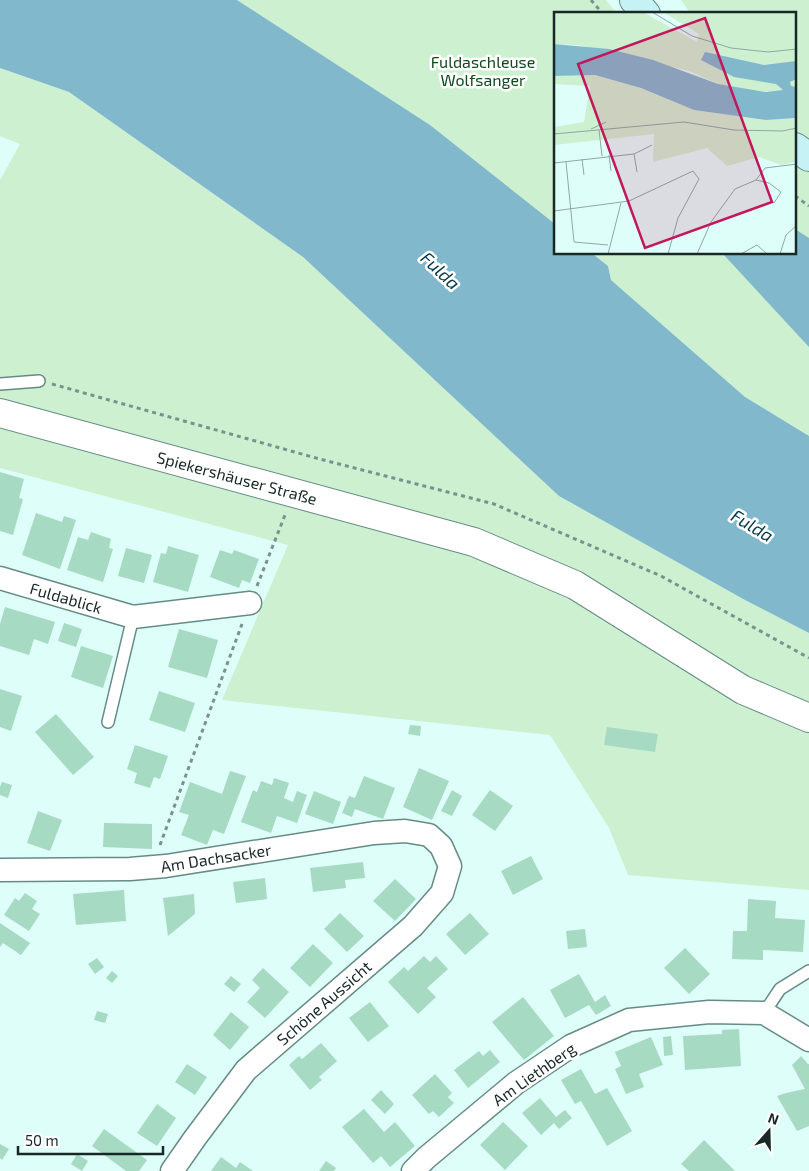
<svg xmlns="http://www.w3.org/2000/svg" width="809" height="1171" font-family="'Exo 2',sans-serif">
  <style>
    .green { fill: #cdf0d0 }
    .water { fill: #82b8cb }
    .building { fill: #a7dac3 }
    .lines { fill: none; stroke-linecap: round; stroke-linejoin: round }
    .service-casing { stroke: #668b85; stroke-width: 14 }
    .minor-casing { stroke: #668b85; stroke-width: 25 }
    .tertiary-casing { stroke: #668b85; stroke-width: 30 }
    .secondary-casing { stroke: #668b85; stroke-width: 30 }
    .path { stroke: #7a928e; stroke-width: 3; stroke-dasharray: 4 4; stroke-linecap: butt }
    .service { stroke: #fff; stroke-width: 11 }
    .minor { stroke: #fff; stroke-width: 22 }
    .tertiary { stroke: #fff; stroke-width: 28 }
    .secondary { stroke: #c7f2f5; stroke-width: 28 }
    .labels { text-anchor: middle; stroke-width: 5; stroke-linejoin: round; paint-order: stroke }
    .park-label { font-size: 16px; fill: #11491d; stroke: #fff }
    .street-label { font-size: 16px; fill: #182826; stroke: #fff }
    .water-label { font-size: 18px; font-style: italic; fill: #063947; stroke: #fff }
    .inset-road { fill: none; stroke: #8fa8a5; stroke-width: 1 }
    .view { fill: #c2185b; fill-opacity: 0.15; stroke: #c2185b; stroke-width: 2.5 }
    .inset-edge { fill: none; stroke: #182826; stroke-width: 2.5 }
  </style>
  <rect width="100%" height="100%" fill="#defef9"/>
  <path class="green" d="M237,0H606L617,14H555V224L430,125Z
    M681,0H809V436L745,397L611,280L608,266L593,254H795V14H691Z
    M0,68L69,92L303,257L559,496L745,600L809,633V890L628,875L609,828L550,735L222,700L288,545L0,468V180L20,144L0,136Z"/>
  <path class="water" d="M0,0H237L430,125L555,224V254H593L608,266L611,280L745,397L809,436V633L745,600L559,496L303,257L69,92L0,68Z
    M795,229L809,238V347L723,254H795Z"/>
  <path class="building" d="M0,472L24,479L19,498L23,499L13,535L0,531Z
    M36,513L62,522L64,516L76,520L60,569L22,555Z
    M91,532L111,539L109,548L113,549L103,582L67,570L78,537L88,540Z
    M168,546L199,555L188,592L153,582L161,553L166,554Z
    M126,548L152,555L144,583L118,576Z
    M220,550L232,554L234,550L259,559L250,583L242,580L239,588L210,577Z
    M5,607L55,622L48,644L34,639L29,655L0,646V624Z
    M64,623L82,629L76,647L58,641Z
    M179,629L218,640L207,678L168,667Z
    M81,646L113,656L103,688L71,677Z
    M0,689L22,696L11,731L0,727Z
    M159,691L195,703L185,732L149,720Z
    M56,714L94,757L73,775L35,732Z
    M410,725L421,726L420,736L408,734Z
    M607,727L658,734L655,752L604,745Z
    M135,745L168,756L160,779L154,777L150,788L134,783L137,773L127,769Z
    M419,768L449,781L432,820L403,807Z
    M230,771L246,776L224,834L213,830L207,845L181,835L189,815L179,812L190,782L222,794Z
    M364,776L395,788L383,819L355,809L352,817L342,813L349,796L355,798Z
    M274,778L289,783L284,798L293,802L297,791L307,795L297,823L277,816L271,833L241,822L253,790L257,792L261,781L272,785Z
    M2,782L12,785L8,798L0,795V787Z
    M452,790L462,796L452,816L441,811Z
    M490,790L513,806L495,831L472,815Z
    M314,791L341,802L333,824L305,814Z
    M38,811L62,820L50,851L27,843Z
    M104,823L152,824V849L103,847Z
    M531,856L543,879L513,895L501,871Z
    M363,862L365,878L345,880L346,888L313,892L310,868Z
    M265,878L267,899L236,903L233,882Z
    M395,879L416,899L395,921L373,901Z
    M124,890L126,921L76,925L73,894Z
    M25,893L37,901L32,909L40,914L29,931L4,915L15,898L19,901Z
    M194,894L195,914L168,936L163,898Z
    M748,899L776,901L775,918L805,920L803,952L763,950V960L732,959L733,931H747Z
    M340,913L364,936L347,952L324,929Z
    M470,913L489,934L465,955L446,934Z
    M0,923L30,943L21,955L3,943L0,947Z
    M585,929L587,947L568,949L566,931Z
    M313,944L333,963L310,987L290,968Z
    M685,948L710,974L689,994L664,968Z
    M424,956L430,962L436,956L448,969L427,988L436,997L418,1014L388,982L404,967L408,971Z
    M97,958L104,967L95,974L88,964Z
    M263,968L289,992L265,1018L247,1002L260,988L252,980Z
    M112,971L118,976L112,983L106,978Z
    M579,974L595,1002L605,995L611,1006L596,1015L589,1005L565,1018L550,990Z
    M231,976L241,984L234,992L224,984Z
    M523,997L554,1036L524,1060L492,1022Z
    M370,1002L389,1026L368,1042L349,1018Z
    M97,1011L108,1014L105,1023L94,1020Z
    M231,1012L249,1027L230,1050L213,1035Z
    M739,1029L741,1066L685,1070L683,1036L722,1034V1030Z
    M671,1036L673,1055L664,1056L663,1037Z
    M651,1037L663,1065L639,1074L644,1087L626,1094L615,1069L621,1066L615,1052Z
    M321,1043L337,1061L319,1077L322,1080L310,1090L289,1065L299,1056L302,1059Z
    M490,1050L500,1062L468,1088L454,1070L479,1051L483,1056Z
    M801,1056L808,1064H809V1126L797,1131L777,1096L786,1093L805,1089L792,1065Z
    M187,1064L207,1077L195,1095L175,1082Z
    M581,1069L595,1094L607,1088L632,1131L607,1146L581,1101L575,1104L561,1080Z
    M435,1074L452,1093L448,1097L454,1103L439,1117L433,1111L429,1114L412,1095Z
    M381,1090L394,1104L385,1114L371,1100Z
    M540,1098L556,1117L565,1110L572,1118L559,1129L554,1123L541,1135L522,1113Z
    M157,1104L176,1118L157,1146L137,1133Z
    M364,1109L384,1132L395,1122L415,1146L390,1167L381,1156L373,1163L342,1127Z
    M503,1122L528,1146L505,1170L480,1145Z
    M104,1129L147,1160L139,1171H126L92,1146Z
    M704,1140L735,1171H689L681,1164Z
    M0,1144L9,1149L2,1160L0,1158Z
    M77,1154L88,1161L82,1171L71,1164Z
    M221,1157L236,1168L240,1162L253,1171H211Z
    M326,1161L336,1168L334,1171H319Z"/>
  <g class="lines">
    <g class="service-casing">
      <path id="service" d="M0,384L39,381
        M108,722L133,617
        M764,1013L780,989L809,971"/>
    </g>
    <g class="minor-casing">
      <path id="minor" d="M0,578L133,617L250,603
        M0,870L130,869L166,866L374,833L405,831L429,835L441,846L450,866L442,893L413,926L246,1070L195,1138L172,1171
        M413,1171L426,1158L516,1083L571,1046L629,1020L709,1012L764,1013L809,1040"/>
    </g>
    <g class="tertiary-casing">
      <path id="tertiary" d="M0,413L474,542L575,585L743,690L809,718"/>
    </g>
    <g class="secondary-casing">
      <path id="secondary" d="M634,0L646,14
        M795,147L809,157"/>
    </g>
    <path class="path" d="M591,0L603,14
      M795,196L809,206
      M52,384L316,458L494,504L661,576L809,658
      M257,586L285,515
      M160,845L242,624"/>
    <use href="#service" class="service"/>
    <use href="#minor" class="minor"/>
    <use href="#tertiary" class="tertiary"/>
    <use href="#secondary" class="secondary"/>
  </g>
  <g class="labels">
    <g class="park-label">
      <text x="483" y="68">Fuldaschleuse<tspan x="483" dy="18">Wolfsanger</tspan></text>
    </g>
    <g class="street-label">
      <text transform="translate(237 478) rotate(15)" y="6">Spiekershäuser Straße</text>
      <text transform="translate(66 598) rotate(16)" y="6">Fuldablick</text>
      <text transform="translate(216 858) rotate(-9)" y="6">Am Dachsacker</text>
      <text transform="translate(324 1003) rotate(-41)" y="6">Schöne Aussicht</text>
      <text transform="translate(534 1074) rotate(-35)" y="6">Am Liethberg</text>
    </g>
    <g class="water-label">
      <text transform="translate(440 271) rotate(43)" y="6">Fulda</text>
      <text transform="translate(752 526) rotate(31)" y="6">Fulda</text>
    </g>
  </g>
  <g transform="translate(554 12)">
    <rect width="242" height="242" fill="#defef9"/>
    <path d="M0,0H89L143,30L145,22L109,0H242V76L223,80L194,78L164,72L135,59L24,33L0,32ZM41,63L87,76L140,98L212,108L242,106V154L241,150L227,153L205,145L173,154L153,136L99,150L100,122L0,133V115L30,110L36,74L0,72V64Z" fill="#cdf0d0"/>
    <path d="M0,32L55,37L99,48L164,72L212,80L229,78L222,72L180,65L147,48L151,40L210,53L242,49V67L236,70L237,74L242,75V106L212,108L140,98L87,76L41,63L0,64Z" fill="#82b8cb"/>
    <path class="inset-road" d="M98,0L138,24L177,36L214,40L243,37M37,117L52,110M45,118L48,144M0,122L130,110L180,118L228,119L243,116M80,142L83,160M55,143L57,159M28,147L30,163M12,150L20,230L54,233M0,151L80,142L98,133M202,168L211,156L243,152M0,199L75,189L139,159L145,167L124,206L114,242M54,242L67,191M143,242L157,210L181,177L202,168L215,171L227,180L220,191M187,242L203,233L213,242M226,242L232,223L243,213"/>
    <path class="view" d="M151,6L218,190L91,236L24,52Z"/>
    <rect width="242" height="242" class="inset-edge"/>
  </g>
  <g transform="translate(769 1131) rotate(20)" stroke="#ffffff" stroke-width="4" paint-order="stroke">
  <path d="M0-4L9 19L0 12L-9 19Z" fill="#182826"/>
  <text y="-8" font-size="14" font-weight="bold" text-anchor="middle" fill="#182826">N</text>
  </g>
  <path d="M18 1146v8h145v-8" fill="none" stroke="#182826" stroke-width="2.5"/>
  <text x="25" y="1146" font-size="15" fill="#182826" stroke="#ffffff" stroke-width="4" paint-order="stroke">50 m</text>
</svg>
